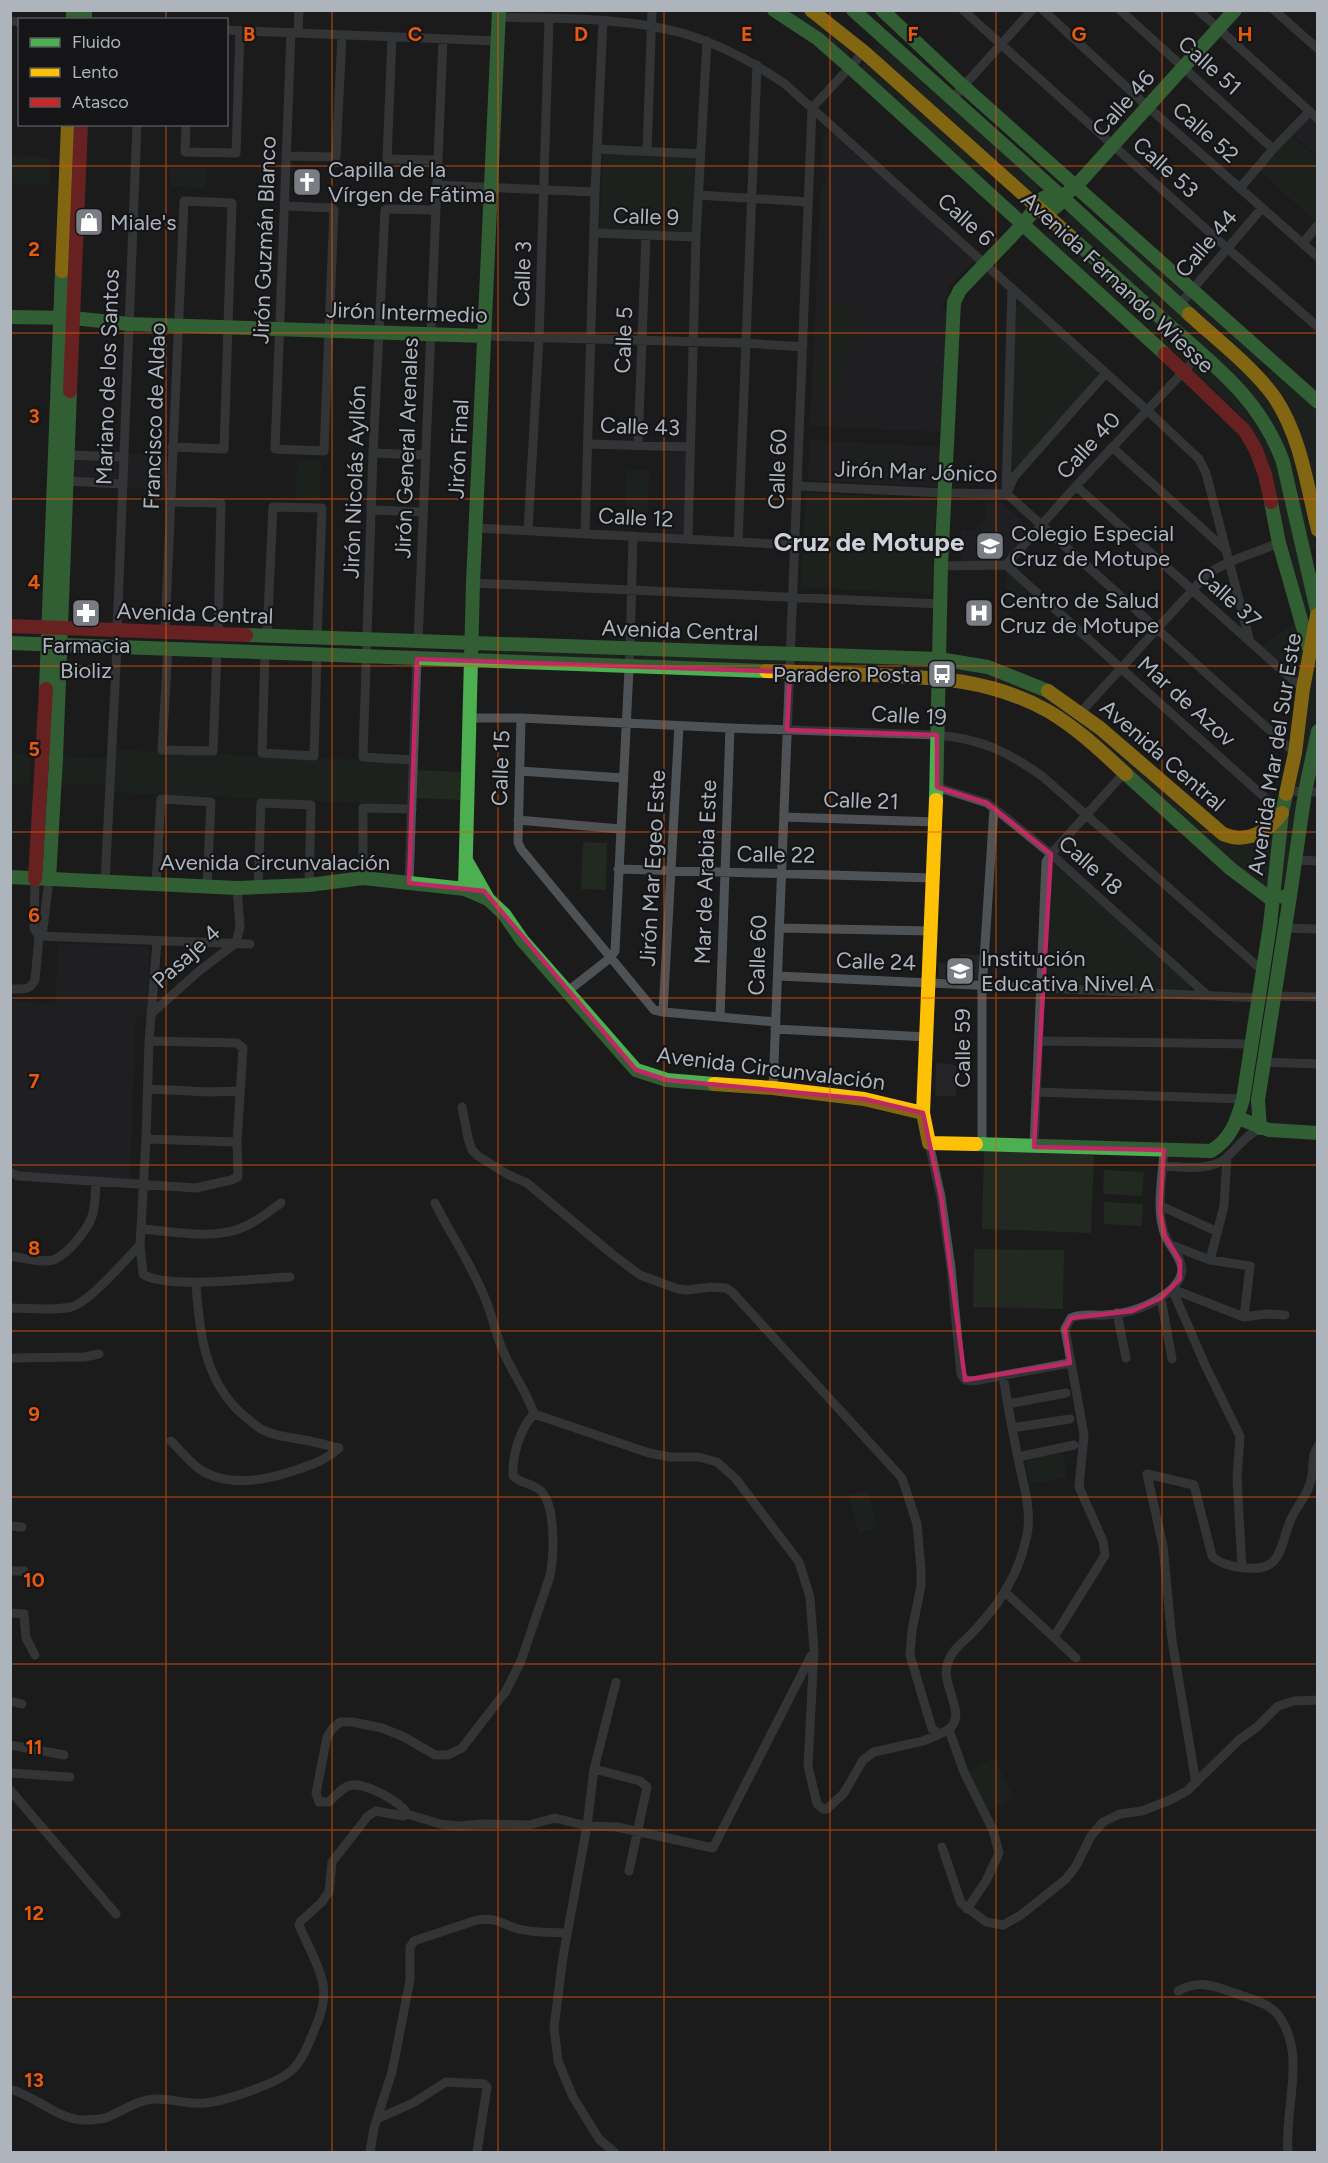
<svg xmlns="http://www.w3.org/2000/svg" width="1328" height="2163" font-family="Figtree,sans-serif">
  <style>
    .built { fill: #252528 }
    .green { fill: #212921 }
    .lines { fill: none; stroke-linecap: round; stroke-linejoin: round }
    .street { stroke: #4f5255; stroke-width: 9 }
    .fast { stroke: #4caf50; stroke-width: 14 }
    .slow { stroke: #ffc107; stroke-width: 14 }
    .jam { stroke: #c62828; stroke-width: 14 }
    .marked { fill: none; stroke: #c02865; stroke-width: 4.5; stroke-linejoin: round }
    .grid { fill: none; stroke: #e8590c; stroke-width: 1.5; stroke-opacity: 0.55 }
    .labels { text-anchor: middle; stroke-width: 4.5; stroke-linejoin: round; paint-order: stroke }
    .street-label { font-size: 22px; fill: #adb4bc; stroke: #151518 }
    .poi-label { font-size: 22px; fill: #adb4bc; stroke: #151518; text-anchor: start }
    .quarter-label { font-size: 26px; font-weight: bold; fill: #ced2d8; stroke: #151518 }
    .grid-label { font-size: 20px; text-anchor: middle; font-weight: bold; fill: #e8590c; stroke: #151518; stroke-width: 4.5; stroke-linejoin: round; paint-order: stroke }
  </style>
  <rect width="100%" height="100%" fill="#1b1b1c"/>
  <path class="built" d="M1309,116L1317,124V157L1293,134Z
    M829,131L975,260L948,288L949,296L943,301L942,307L949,313L944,432L810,426L821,186L827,181L826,176L822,170L823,134Z
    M810,440L941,447L940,487L808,480Z
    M664,452L686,453L684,533H662Z
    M127,454L171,456L170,489L126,488Z
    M75,459H117V480L74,479Z
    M985,503H1002L1033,530L1005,563L962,561L961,530L974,531L985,520Z
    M59,944L149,946L147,1012L135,1019L130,1183L18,1173L11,1167L10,1000L55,1005Z
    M960,954L981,955L980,979L939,978V963L960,964Z
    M936,1063L956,1065V1096H935Z"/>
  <path class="green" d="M785,11H805L853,48L845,57Z
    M882,41L1041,185L1031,197L873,54Z
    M868,60L986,170L981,178L859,70Z
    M1291,135L1317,160L1318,220L1316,222L1259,170Z
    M603,153L695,157L692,233L600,229Z
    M11,154L50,158L49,184L11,183Z
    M170,168L207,169L205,188L171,186Z
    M1070,211L1262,386L1294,444L1317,549L1310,551L1273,426L1060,221Z
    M1051,227L1193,355L1186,362L1044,234Z
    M1116,228L1184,289L1177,297L1110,234Z
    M1191,296L1264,360L1257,369L1185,303Z
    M823,302L855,304L852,357L820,355Z
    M1022,304L1100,374L1018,468L1006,464L1012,307Z
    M814,358L840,360L838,397L813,396Z
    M1201,362L1247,404L1275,454L1311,616L1307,619L1272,480L1247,426L1236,410L1194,370Z
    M1272,368L1317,405V514L1266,375Z
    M852,445L898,449L897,478L851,474Z
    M297,460H321L320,501H296Z
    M627,470L649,471L648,512L626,511Z
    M806,493L936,500L932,594L801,587Z
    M1007,572L1027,591L1005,618Z
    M1298,621L1308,650L1302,685L1261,648L1279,633Z
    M481,648L619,653V662L481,656Z
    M644,653L783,658L781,668L642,662Z
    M800,658L931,663V673L800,668Z
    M1315,663L1317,668V722L1312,735L1304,786L1294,784Z
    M950,664L988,670L1043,691L1129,757L1227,844H1252L1275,836L1270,891H1265L1077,726L949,676Z
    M115,750L410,762L408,805L113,792Z
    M11,753L31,754L29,784L11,783Z
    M62,757L107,758V785L62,783Z
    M416,770L461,772L460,800L415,798Z
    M1292,801L1301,802L1287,892L1276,894Z
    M583,842L607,843L606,890L581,889Z
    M1051,861L1190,986L1189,989L1043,983L1049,862Z
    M984,1151L1094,1155L1091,1233L982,1229Z
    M1104,1170L1144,1172L1142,1196L1103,1194Z
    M1104,1202L1143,1204L1142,1226L1104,1224Z
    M974,1249L1064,1250L1063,1309L973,1307Z
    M1063,1453L1067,1477L1030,1484L1025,1460Z
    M867,1490L878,1528L859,1533L848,1495Z
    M994,1758L1014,1798L989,1810L969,1771Z"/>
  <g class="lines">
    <path class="street" d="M963,10L1227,248L1318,327
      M1043,10L1148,107L1318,257
      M1120,10L1273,149
      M1198,10L1318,119
      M1274,10L1318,49
      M499,17C559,19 624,17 682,33C720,44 753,62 785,84L1147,410L1199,459L1206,473L1250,642
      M10,21L20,22
      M226,30L497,41
      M298,33L299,10
      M392,37L387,159L437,160
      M952,99L1032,10
      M186,124L185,152L236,153L240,31
      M597,149L700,154
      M647,151L652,10
      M287,156L336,157L342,35
      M436,185L595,192
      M1240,188L1273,149L1309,112
      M698,195L808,202
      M285,206L332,208L334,210L324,451L275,449L291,33
      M594,233L696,237
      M1303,243L1318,225
      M1179,305L1262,208
      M484,336L745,343L803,347
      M588,444L690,447
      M638,445L646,235
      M1112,447L1226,550
      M373,453L425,455
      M67,455L124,457
      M66,481L122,484
      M797,486L946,493L1007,494L1295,753
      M1076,486L1303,689
      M1008,491L1014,477L1106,373
      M1006,494L1012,289
      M170,502L221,503L218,635
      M372,510L423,512
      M475,528L795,545
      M528,530L539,338L549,19
      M585,533L595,192L603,21
      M688,539L696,237L707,41
      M738,542L757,65
      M1006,565L1076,486L1201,353
      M941,566L1006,565L1282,813
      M473,583L941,604
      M117,631L137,124
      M165,632L184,201L232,203L224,449L172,447
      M267,636L273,507L322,508L317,638
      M418,642L443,39
      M168,648L162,750L213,751L217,650
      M265,653L262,753L314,756L317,655
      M1081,712L1208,573L1229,562L1279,543
      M469,718H521L730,728L937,735C982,739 1006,751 1042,776L1263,971
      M521,718L518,842L521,849L654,1010L663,1012L776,1022
      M413,760L363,757L373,453L385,210L387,209L435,210
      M520,771L623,778
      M937,787L987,803L1004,816L1051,854L1206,994
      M1287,791L1318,792
      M784,817L936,822
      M518,820L620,829
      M1296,860L1318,861
      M618,869L933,878
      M363,878V808L412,809
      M35,879L34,929L39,936
      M105,882L117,647
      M409,883L417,659
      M156,884L161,799L211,802L207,886
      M258,888L261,803L311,805L309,885
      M779,928L931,931
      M1284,928L1318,929
      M39,936L250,944
      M157,942L149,1041L146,1139L140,1245L143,1274C165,1290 260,1278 290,1277
      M778,976L1260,998
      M10,989C21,989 30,991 35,980L39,936L43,929L49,879
      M568,991L610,958L615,951L630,649L633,536
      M1274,996L1318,997
      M663,1012L679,726
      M151,1014L199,971L236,943L240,927L237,888
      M720,1017L730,728
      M775,1029L927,1037
      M1039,1041L1251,1044
      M1264,1062L1318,1064
      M773,1088L812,108L864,52
      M148,1089L209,1092L240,1091
      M1036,1092L1243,1099
      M462,1107L468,1138L472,1150L478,1156L507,1174L527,1183L612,1254L640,1275L678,1289L687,1290L711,1287L726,1288L732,1292L902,1478L917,1524L921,1569V1586L912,1630L910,1655L932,1729L940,1734C976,1720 938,1688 948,1662C953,1648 965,1641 974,1631C985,1619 997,1605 1005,1591C1015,1575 1023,1554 1027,1535C1032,1510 1023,1483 1018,1458C1012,1431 1008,1404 1003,1377
      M146,1139L237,1142
      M929,1143L941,1197L951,1268L961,1374L965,1380L973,1381L1070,1363
      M982,1145V990L994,808
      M1034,1147L1046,862L1051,854L1125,772
      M1164,1150C1163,1177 1155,1209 1165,1235C1169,1246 1181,1256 1182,1269C1182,1277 1177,1283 1172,1289L1206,1367L1240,1436L1237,1478L1242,1568
      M1163,1166C1183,1167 1213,1172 1228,1156C1240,1145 1244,1137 1260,1128
      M10,1172L18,1176L196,1188L231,1180L238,1177L237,1142L243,1048L237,1043L149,1041
      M1161,1206L1218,1232
      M141,1229C171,1231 206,1239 236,1230C252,1225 267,1213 281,1203
      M1171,1245L1210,1260L1250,1266L1244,1317
      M10,1256C24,1258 40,1263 53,1260C60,1258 67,1251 72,1246C94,1222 95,1213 96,1181
      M1210,1260L1224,1206L1227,1158
      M196,1282C199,1333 205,1386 248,1419C253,1423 258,1428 263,1430C274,1436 286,1437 299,1439C312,1441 326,1445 339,1448
      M1161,1298L1172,1359
      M10,1308C29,1308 53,1311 71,1307C91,1301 124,1261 140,1245
      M1117,1313L1126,1358
      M10,1358L84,1357L99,1354
      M1008,1404L1066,1393
      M534,1414L649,1453L670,1457H698L717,1462L736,1479L799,1562L810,1597L814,1650L808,1766L817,1804L823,1809H827L844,1793L863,1760L874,1752L923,1741L940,1734
      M1012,1428L1070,1419
      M171,1441C180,1450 188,1460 198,1468C226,1488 263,1481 293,1471C311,1465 325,1461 339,1448
      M1018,1457L1074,1445
      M10,1526L22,1527
      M10,1571H24
      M1005,1592L1076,1658
      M10,1613L24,1614L26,1638L35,1655
      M1054,1637L1105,1555L1103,1541L1079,1487L1084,1435L1065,1329L1071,1318C1083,1313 1093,1316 1105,1315C1129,1314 1153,1305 1172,1289L1244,1317L1266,1314L1285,1315
      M10,1701L22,1704
      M949,1730L964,1772L993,1830L999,1853L986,1881L967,1909
      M10,1745L64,1755
      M594,1769L640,1781L647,1787L629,1871
      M10,1773L70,1777
      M1196,1783L1172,1640L1163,1546L1147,1474L1194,1485L1212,1556C1220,1564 1234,1567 1246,1568C1285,1572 1279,1543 1292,1517C1299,1503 1309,1493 1312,1476C1314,1464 1311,1456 1318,1446
      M10,1790L116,1914
      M407,1814L440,1824L459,1826L480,1824L529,1825L555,1818L587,1826L617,1827L713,1848L811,1656
      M942,1847L961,1903L986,1922L1003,1925L1021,1915L1066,1879L1076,1866L1091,1836L1103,1822L1120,1814L1142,1811L1170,1800L1187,1791L1239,1740L1257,1727L1278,1706L1294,1701L1318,1700
      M1178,1991C1201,1979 1212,1986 1235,1993C1250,1999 1270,2003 1279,2016C1307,2055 1284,2109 1288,2152
      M10,2089C35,2096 57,2118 81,2120C89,2120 101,2120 108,2117C125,2110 136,2100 155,2099C171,2098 188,2105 205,2103C225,2101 280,2083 293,2069C303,2059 308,2045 313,2033C320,2017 326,2002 323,1984C319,1963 307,1945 299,1925L301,1921L321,1903L329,1892L332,1862L368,1816L376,1811L403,1816L407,1814C403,1802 361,1780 348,1786C341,1789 334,1797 329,1802H319L316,1793L327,1737L332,1729L340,1722H352L382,1728L404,1737L435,1755H448L462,1748L506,1691L521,1661L550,1576C554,1555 556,1509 542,1492C534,1483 521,1484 513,1476C512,1456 520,1428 534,1414C527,1392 513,1374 504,1353C496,1336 493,1318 486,1301C473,1266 451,1236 435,1203
      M377,2119L413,2103L446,2082L484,2084L487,2087L477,2152
      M370,2152L374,2128L392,2072L410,1980V1947L414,1941L477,1920C500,1917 499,1924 519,1929C534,1933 552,1932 567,1933
      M614,2152L599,2139L573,2097L558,2061L554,2027L563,1957L587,1826L594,1769L616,1682"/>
    <path class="fast" d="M73,10V20
      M85,10V20
      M774,10L818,39L850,67L1165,354
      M853,10L1062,197L1189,314
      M882,10L964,87L1318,402
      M1037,208L1053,209L1058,205L1062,197L1076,186L1235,10
      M1072,238C1105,268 1138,297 1171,327C1218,368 1261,401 1283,462L1318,615
      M10,317L73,318L129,324L484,336
      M1271,502L1279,543L1309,648
      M246,635L939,659L988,667L1048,691
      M10,643L766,671
      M46,689L62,271
      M1126,774L1231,869L1272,900
      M936,800L941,566L954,302L960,290L1024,223L1043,198L1054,194L1062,197
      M467,862L488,899
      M10,877L237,888L309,885L363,878L465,889L488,899L504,914L522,940L636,1070L667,1080L714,1084
      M49,879L56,758L70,391
      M465,889L473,583L499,10
      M1283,897L1290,896L1305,792L1318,731
      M1238,1118L1269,1130L1318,1133
      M1260,1128L1258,1100L1290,896
      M976,1144L1211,1151C1231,1139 1237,1121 1243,1099L1270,925L1282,813L1286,794"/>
    <path class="slow" d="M811,10L864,52L1072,238
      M62,271L68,124
      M1189,314C1216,339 1254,368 1275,398C1301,437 1307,486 1318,530
      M766,671C801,672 836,673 871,675C934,677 991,679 1048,711C1077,728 1101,751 1126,774
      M1048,691L1100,728L1223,834C1246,844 1268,832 1282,813
      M1286,794L1295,753L1303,689L1317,615
      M936,800L923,1113L929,1143L976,1144
      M714,1084L773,1088L864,1099L923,1113"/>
    <path class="jam" d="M1165,354L1245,431L1256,450L1265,475L1271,502
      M70,391L81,124
      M10,626L246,635
      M35,879L46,689"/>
  </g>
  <path d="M0 0H1328V2163H0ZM417,659L790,672L787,730L937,735V787L987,803L1051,854L1034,1147L1164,1150L1160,1212L1165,1236L1180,1261V1279L1161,1298L1132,1311L1071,1318L1065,1329L1070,1363L965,1380L941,1197L923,1113L864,1099L667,1080L636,1070L484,891L409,883Z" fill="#1b1b1c" fill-opacity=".55" fill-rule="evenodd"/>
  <path class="marked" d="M417,659L790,672L787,730L937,735V787L987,803L1051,854L1034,1147L1164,1150L1160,1212L1165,1236L1180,1261V1279L1161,1298L1132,1311L1071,1318L1065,1329L1070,1363L965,1380L941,1197L923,1113L864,1099L667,1080L636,1070L484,891L409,883Z"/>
  <path class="grid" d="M166,10V20M332,10V2152M498,10V2152M664,10V2152M830,10V2152M996,10V2152M1162,10V2152M166,124V2152M10,166H1318M10,333H1318M10,499H1318M10,666H1318M10,832H1318M10,998H1318M10,1165H1318M10,1331H1318M10,1497H1318M10,1664H1318M10,1830H1318M10,1997H1318"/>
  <defs>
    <g id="church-square" transform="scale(1.5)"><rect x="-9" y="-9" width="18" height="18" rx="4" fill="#7a7e84" stroke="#151518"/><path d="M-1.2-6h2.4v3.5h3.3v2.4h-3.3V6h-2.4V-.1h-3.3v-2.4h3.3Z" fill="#fff"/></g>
    <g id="shop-square" transform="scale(1.5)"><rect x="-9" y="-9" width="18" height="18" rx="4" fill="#7a7e84" stroke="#151518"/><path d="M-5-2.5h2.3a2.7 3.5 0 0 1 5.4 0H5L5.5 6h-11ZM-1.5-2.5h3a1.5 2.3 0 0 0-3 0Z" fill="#fff"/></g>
    <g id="school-square" transform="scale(1.5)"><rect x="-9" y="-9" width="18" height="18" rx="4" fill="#7a7e84" stroke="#151518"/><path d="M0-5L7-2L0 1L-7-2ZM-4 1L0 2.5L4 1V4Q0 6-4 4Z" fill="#fff"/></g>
    <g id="pharmacy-square" transform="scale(1.5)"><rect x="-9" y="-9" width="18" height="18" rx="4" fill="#7a7e84" stroke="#151518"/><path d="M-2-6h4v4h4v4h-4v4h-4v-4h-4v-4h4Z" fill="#fff"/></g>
    <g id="hospital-square" transform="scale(1.5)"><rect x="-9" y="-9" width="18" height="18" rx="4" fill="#7a7e84" stroke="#151518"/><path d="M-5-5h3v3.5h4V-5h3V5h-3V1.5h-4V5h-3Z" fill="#fff"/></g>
    <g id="bus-square" transform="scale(1.5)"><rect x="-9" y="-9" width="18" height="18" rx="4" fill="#7a7e84" stroke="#151518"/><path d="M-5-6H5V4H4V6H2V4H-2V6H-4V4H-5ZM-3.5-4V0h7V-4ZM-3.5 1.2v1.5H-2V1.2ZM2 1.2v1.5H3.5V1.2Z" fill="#fff"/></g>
  </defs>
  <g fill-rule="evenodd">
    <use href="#church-square" x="307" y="182"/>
    <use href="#shop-square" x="89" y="222"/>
    <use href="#school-square" x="990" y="546"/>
    <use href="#pharmacy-square" x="86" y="613"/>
    <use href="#hospital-square" x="979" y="613"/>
    <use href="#bus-square" x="942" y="674"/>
    <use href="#school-square" x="960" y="971"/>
  </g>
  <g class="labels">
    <g class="street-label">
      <text transform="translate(1210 65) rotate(42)" y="8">Calle 51</text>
      <text transform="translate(1123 103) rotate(-48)" y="8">Calle 46</text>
      <text transform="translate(1206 132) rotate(41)" y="8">Calle 52</text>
      <text transform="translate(1166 167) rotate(42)" y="8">Calle 53</text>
      <text transform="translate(646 216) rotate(2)" y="8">Calle 9</text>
      <text transform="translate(966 219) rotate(42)" y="8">Calle 6</text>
      <text transform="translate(264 240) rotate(-88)" y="8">Jirón Guzmán Blanco</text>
      <text transform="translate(1206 243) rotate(-49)" y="8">Calle 44</text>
      <text transform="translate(522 274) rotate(-88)" y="8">Calle 3</text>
      <text transform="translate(1118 282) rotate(43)" y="8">Avenida Fernando Wiesse</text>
      <text transform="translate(407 312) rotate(2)" y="8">Jirón Intermedio</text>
      <text transform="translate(623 340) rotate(-88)" y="8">Calle 5</text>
      <text transform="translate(107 377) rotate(-88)" y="8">Mariano de los Santos</text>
      <text transform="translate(154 416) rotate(-88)" y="8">Francisco de Aldao</text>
      <text transform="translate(640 426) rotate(2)" y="8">Calle 43</text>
      <text transform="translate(1088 445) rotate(-47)" y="8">Calle 40</text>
      <text transform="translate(406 448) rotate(-88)" y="8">Jirón General Arenales</text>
      <text transform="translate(458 449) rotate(-87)" y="8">Jirón Final</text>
      <text transform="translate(777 469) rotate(-88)" y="8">Calle 60</text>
      <text transform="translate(916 471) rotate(2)" y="8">Jirón Mar Jónico</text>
      <text transform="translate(354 482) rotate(-88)" y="8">Jirón Nicolás Ayllón</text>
      <text transform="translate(636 517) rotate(3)" y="8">Calle 12</text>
      <text transform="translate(1229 597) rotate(42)" y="8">Calle 37</text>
      <text transform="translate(195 613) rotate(2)" y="8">Avenida Central</text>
      <text transform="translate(680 630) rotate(2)" y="8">Avenida Central</text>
      <text transform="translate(1187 701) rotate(42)" y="8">Mar de Azov</text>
      <text transform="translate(909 715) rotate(3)" y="8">Calle 19</text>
      <text transform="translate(1274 754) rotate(-81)" y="8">Avenida Mar del Sur Este</text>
      <text transform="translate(1163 755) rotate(41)" y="8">Avenida Central</text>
      <text transform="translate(500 768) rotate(-88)" y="8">Calle 15</text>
      <text transform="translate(861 800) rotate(2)" y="8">Calle 21</text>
      <text transform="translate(776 854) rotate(1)" y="8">Calle 22</text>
      <text x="275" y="870">Avenida Circunvalación</text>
      <text transform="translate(1091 865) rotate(42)" y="8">Calle 18</text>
      <text transform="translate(652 868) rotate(-87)" y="8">Jirón Mar Egeo Este</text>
      <text transform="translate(705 872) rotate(-88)" y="8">Mar de Arabia Este</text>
      <text transform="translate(757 955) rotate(-88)" y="8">Calle 60</text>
      <text transform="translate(186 956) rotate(-42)" y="8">Pasaje 4</text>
      <text transform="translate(876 961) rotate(2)" y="8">Calle 24</text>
      <text transform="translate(962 1048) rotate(-90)" y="8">Calle 59</text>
      <text transform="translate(771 1068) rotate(7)" y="8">Avenida Circunvalación</text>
    </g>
    <g class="poi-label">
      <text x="328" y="177">Capilla de la<tspan x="328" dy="25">Vírgen de Fátima</tspan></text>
      <text x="110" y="230">Miale's</text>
      <text x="1011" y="541">Colegio Especial<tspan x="1011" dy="25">Cruz de Motupe</tspan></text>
      <text x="1000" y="608">Centro de Salud<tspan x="1000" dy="25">Cruz de Motupe</tspan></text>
      <text x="86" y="653" text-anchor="middle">Farmacia<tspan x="86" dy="25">Bioliz</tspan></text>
      <text x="921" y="682" text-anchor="end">Paradero Posta</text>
      <text x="981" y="966">Institución<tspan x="981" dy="25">Educativa Nivel A</tspan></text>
    </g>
    <g class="quarter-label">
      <text x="869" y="551">Cruz de Motupe</text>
    </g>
  </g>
  <g class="grid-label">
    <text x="249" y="41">B</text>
    <text x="415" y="41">C</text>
    <text x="581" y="41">D</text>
    <text x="747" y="41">E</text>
    <text x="913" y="41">F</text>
    <text x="1079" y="41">G</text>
    <text x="1245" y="41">H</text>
    <text x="34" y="256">2</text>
    <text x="34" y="423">3</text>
    <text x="34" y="589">4</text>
    <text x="34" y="756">5</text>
    <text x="34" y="922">6</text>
    <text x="34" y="1088">7</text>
    <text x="34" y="1255">8</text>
    <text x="34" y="1421">9</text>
    <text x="34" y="1587">10</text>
    <text x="34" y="1754">11</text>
    <text x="34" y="1920">12</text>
    <text x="34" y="2087">13</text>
  </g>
  <rect width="1328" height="2163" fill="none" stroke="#adb4bc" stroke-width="24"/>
  <rect x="18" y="18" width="210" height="108" fill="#151518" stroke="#52555a" stroke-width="1.5"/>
  <rect x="30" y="38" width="30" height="9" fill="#4caf50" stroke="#52555a" stroke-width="1.5"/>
  <text x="72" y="48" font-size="18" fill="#adb4bc">Fluido</text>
  <rect x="30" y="68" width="30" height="9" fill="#ffc107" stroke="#52555a" stroke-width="1.5"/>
  <text x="72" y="78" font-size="18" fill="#adb4bc">Lento</text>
  <rect x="30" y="98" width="30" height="9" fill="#c62828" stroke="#52555a" stroke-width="1.5"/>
  <text x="72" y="108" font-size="18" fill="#adb4bc">Atasco</text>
</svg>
